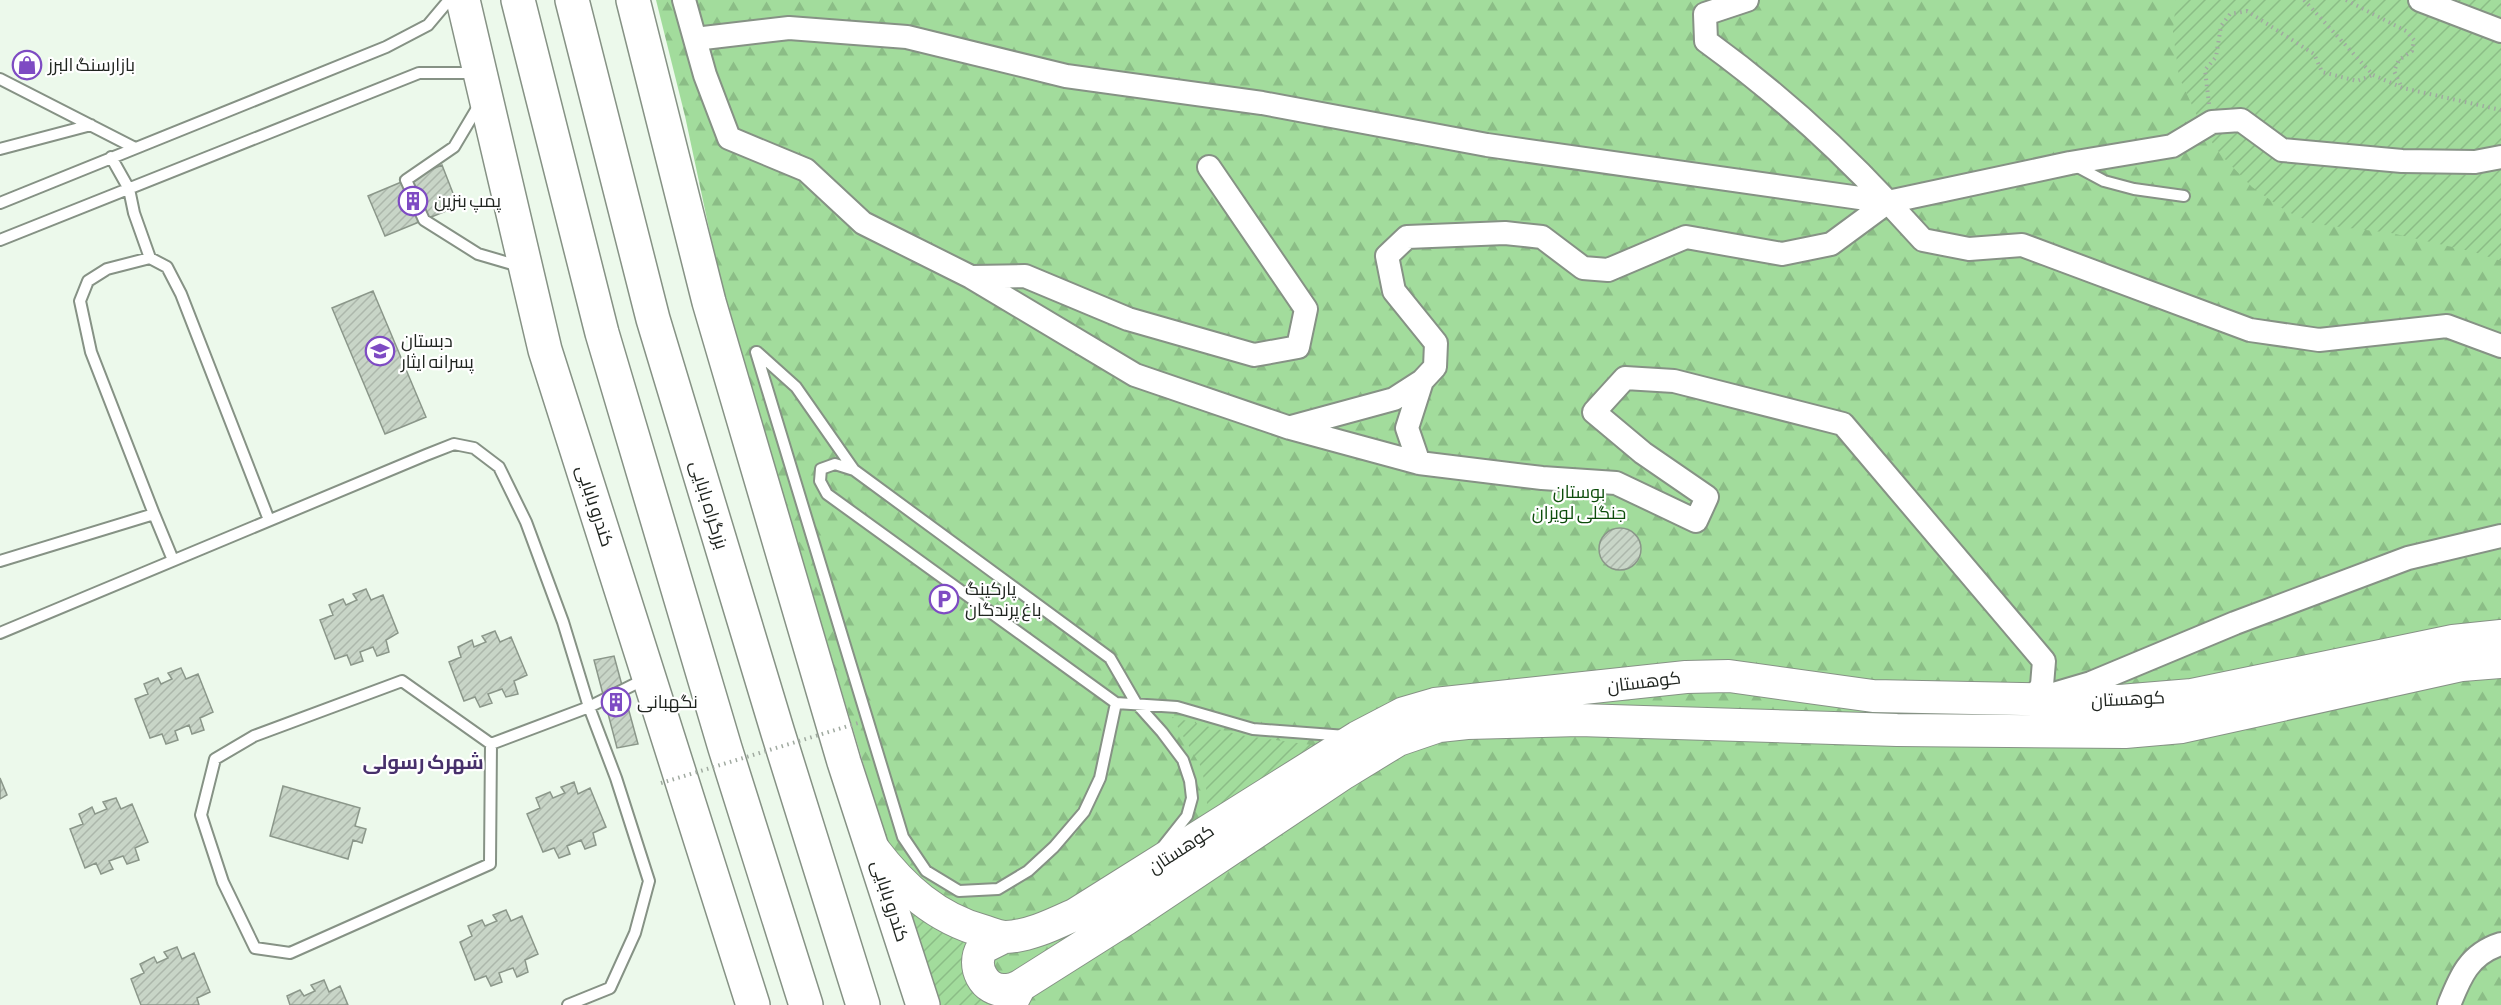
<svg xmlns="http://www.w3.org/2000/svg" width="2501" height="1005" font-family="'Asap Condensed',Cairo,sans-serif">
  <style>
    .forest { fill: url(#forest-firs) }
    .garden { fill: url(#garden-furrows) }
    .building { fill: url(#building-hatch); stroke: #8b978a; stroke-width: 1.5 }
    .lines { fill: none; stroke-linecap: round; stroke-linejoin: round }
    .lane-casing { stroke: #869285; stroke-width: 14 }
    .street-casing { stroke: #869285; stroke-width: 26 }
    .secondary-casing { stroke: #869285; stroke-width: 34 }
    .primary-casing { stroke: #869285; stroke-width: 36 }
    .highway-casing { stroke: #869285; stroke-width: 36 }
    .path { stroke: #a0aaa0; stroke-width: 4; stroke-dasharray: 1.5 4.5; stroke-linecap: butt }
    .lane { stroke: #fff; stroke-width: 10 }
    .street { stroke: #fff; stroke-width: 22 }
    .secondary { stroke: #fff; stroke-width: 32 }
    .primary { stroke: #fff; stroke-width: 33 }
    .highway { stroke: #fff; stroke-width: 33 }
    .path-bridge { stroke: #a0aaa0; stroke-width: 4; stroke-dasharray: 1.5 4.5; stroke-linecap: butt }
    .labels { text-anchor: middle; stroke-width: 4.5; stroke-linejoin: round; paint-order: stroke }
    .poi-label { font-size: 18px; fill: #202520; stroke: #fff; text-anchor: start }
    .park-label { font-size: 18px; fill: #0d4d0b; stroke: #fff }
    .street-label { font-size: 18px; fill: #202520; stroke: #fff }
    .neighbourhood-label { font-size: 20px; font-weight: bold; fill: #47306b; stroke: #fff }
  </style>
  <defs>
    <pattern id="forest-firs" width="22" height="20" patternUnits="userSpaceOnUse" patternTransform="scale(1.5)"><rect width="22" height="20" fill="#a2dc9c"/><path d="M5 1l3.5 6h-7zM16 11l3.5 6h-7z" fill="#8bbd86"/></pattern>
    <pattern id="garden-furrows" width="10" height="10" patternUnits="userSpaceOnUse" patternTransform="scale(1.5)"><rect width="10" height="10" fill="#a2dc9c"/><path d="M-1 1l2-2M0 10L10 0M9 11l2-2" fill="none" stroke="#8bbd86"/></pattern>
    <pattern id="building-hatch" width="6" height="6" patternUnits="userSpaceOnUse" patternTransform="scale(1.5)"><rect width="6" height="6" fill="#c8d5c7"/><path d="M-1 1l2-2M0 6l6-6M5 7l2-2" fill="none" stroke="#acb7ab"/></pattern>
  </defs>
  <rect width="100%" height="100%" fill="#ecf9eb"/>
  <path class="forest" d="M656,0H2501V1005H940L888,846L724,299L685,116Z"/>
  <path class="garden" d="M2176,0H2501V261L2474,252L2391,233L2315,224L2286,211L2252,187L2221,155L2204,131L2179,77L2173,32Z
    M1172,717L1240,735L1312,745L1208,822L1206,786L1200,765Z
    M895,885L975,938L1001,1005H932Z"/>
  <path class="building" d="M442,165L458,206L385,236L368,196Z
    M373,291L426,417L385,434L332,308Z
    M1599 549a21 21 0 1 1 42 0a21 21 0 1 1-42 0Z
    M366,589L371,600L383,595L398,633L386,640L389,652L377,656L373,647L360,652L363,661L351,665L347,655L335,659L320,620L333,615L329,605L343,599L346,605L357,600L353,594Z
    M495,631L500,642L511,637L527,675L514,681L518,694L506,697L502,689L488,694L492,703L480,707L475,697L464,701L449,662L461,657L458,647L472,640L474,647L486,642L482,636Z
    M614,656L638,744L617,748L594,660Z
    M181,668L186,679L198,674L213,712L200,718L204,730L192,734L189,725L175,731L178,740L166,744L162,734L150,738L135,699L148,694L144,684L158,678L161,684L172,679L168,673Z
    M0,778L7,795L0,799Z
    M574,782L578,794L590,788L606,827L593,833L596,845L585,849L581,840L567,846L570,854L559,858L554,848L543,852L527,814L540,808L536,798L550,792L553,798L565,793L561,787Z
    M283,786L360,808L355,826L366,829L362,843L353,840L348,859L270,836Z
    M116,798L121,809L132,804L148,842L135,848L139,860L127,864L123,856L109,861L113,869L101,874L96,863L85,868L70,829L83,824L79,814L92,807L95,814L107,809L103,802Z
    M506,910L511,921L522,916L538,954L525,960L528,972L517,977L513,968L499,973L502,982L491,986L486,976L475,980L460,942L472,936L468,926L482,920L485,926L497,921L493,915Z
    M177,947L182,959L194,953L210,992L197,998L199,1005H141L131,979L144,973L140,964L154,957L157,963L168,958L164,952Z
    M324,980L329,992L340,986L348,1005H290L287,996L300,990L304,996L315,991L311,985Z"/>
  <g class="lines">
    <g class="lane-casing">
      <path id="lane" d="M0,79L135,148
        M479,105L454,147L406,180L424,220L478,254L519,266
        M0,149L91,125
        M111,157L129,189L134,213L150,258
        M2076,166L2104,181L2134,189L2184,196
        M0,203L386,47L428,25L449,0
        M0,240L419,73H478
        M756,352L903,837L926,871L959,891L998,889L1028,871L1054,847L1084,812L1100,778L1116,703
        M757,352L796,387L854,470L1110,658L1136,703L1162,732L1183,760L1190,781L1192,798L1187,816L1164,845
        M854,470L835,464L821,469L820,481L827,494L1116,703L1177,707L1253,729L1346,736
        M154,514L91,352L80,301L88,281L107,269L150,258L167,267L181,294L269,520
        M0,561L154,514L173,560
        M0,633L426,455L454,444L474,448L499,467L526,522L563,622L589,707L616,778L649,881L635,933L610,988L568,1005
        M402,681L491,744L490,864L290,953L255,948L223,882L201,815L215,759L254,736Z
        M491,744L589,707L645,679"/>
    </g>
    <g class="street-casing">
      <path id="street" d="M684,0L705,75L729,138L806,170L863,223L971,277L1135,375L1290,428L1419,463L1542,478L1616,483L1696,521L1707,497L1643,453L1594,412L1625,378L1674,381L1843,424L2044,661L2042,685L2033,700
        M1747,0L1705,14L1706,41C1772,89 1832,142 1888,202L2070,163L2172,146L2212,122L2241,120L2282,150L2402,161L2475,162L2501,157
        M2420,0L2501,31
        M695,39L789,28L907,37L1066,76L1262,103L1487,145L1888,202L1923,240L1969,249L2022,245L2250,330L2319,340L2447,326L2501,346
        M972,277L1025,276L1128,319L1254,355L1298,347L1306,309L1209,167
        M1291,427L1394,399L1422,381L1435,367L1436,343L1394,291L1387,256L1407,237L1505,233L1542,237L1583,268L1608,270L1686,237L1782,254L1831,244L1888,202
        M1419,463L1407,428L1422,381
        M2057,693L2091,683L2235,623L2408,558L2501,536
        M2449,1005C2460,977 2469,954 2501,944"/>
    </g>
    <g class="secondary-casing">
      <path id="secondary" d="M874,850C903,888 936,918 983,931C990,933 998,937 1006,937C1030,936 1054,924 1076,914L1358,737L1404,713L1435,704L1686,677L1729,676L1873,696L2120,701L2192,695L2453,641L2501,636
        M1004,937L982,948C971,966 984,992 1006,990C1010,990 1016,988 1020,986
        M1010,1005L1020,986L1126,919L1344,773L1398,740L1439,726L1467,723L1579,720L1897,730L2125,732L2182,727L2462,665L2501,662"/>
    </g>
    <g class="primary-casing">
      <path id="primary" d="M463,0L545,350L753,1005
        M633,0L709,302L844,762L923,1005"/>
    </g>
    <g class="highway-casing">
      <path id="highway" d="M518,0L602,333L725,748L806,1005
        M572,0L653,319L778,733L863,1005"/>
    </g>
    <path class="path" d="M2304,0L2373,75L2403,88L2501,110
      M2346,0L2406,31L2414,40L2412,51L2399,60L2394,71L2402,88
      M2209,104L2205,70L2216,57L2221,26L2230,14L2247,11L2314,54L2322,72L2357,81L2373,75"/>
    <use href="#lane" class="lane"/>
    <use href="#street" class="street"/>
    <use href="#secondary" class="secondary"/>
    <use href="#primary" class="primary"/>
    <use href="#highway" class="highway"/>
    <path class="path-bridge" d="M661,783L858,723"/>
  </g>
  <defs>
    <g id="shop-ring" transform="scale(1.5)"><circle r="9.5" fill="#fff" stroke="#7e4bc3" stroke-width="1.5"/><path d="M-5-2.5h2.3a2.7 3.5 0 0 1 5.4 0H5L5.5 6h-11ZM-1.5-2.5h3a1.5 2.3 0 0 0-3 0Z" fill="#7e4bc3"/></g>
    <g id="building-ring" transform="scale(1.5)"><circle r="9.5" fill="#fff" stroke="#7e4bc3" stroke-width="1.5"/><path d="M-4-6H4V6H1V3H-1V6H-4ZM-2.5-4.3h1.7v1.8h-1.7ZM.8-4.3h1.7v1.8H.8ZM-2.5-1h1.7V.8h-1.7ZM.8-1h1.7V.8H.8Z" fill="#7e4bc3"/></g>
    <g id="school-ring" transform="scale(1.5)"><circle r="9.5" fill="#fff" stroke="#7e4bc3" stroke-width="1.5"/><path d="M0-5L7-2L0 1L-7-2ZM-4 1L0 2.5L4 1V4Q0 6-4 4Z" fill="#7e4bc3"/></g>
    <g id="parking-ring" transform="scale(1.5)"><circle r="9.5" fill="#fff" stroke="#7e4bc3" stroke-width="1.5"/><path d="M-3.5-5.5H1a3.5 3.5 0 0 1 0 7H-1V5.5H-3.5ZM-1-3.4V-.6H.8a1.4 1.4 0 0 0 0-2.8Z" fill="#7e4bc3"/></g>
  </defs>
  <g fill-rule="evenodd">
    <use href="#shop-ring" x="27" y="65"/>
    <use href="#building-ring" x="413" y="201"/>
    <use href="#school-ring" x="380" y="351"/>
    <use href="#parking-ring" x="944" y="599"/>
    <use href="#building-ring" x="616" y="702"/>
  </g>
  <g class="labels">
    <g class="poi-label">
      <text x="48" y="71">بازارسنگ البرز</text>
      <text x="434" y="207">پمپ بنزین</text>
      <text x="401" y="347">دبستان<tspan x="401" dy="21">پسرانه ایثار</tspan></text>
      <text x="965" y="595">پارکینگ<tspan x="965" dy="21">باغ پرندگان</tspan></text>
      <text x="637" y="708">نگهبانی</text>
    </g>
    <g class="park-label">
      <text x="1579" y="498">بوستان<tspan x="1579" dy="21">جنگلی لویزان</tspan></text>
    </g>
    <g class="street-label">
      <text transform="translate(709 505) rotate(73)" y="6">بزرگراه بابایی</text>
      <text transform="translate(595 506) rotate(72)" y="6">کندرو بابایی</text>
      <text transform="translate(1644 682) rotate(-7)" y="6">کوهستان</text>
      <text transform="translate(2128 699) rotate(-3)" y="6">کوهستان</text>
      <text transform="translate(1181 849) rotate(-33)" y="6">کوهستان</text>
      <text transform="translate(890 901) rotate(72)" y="6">کندرو بابایی</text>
    </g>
    <g class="neighbourhood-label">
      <text x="423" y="769">شهرک رسولی</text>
    </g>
  </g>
</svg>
